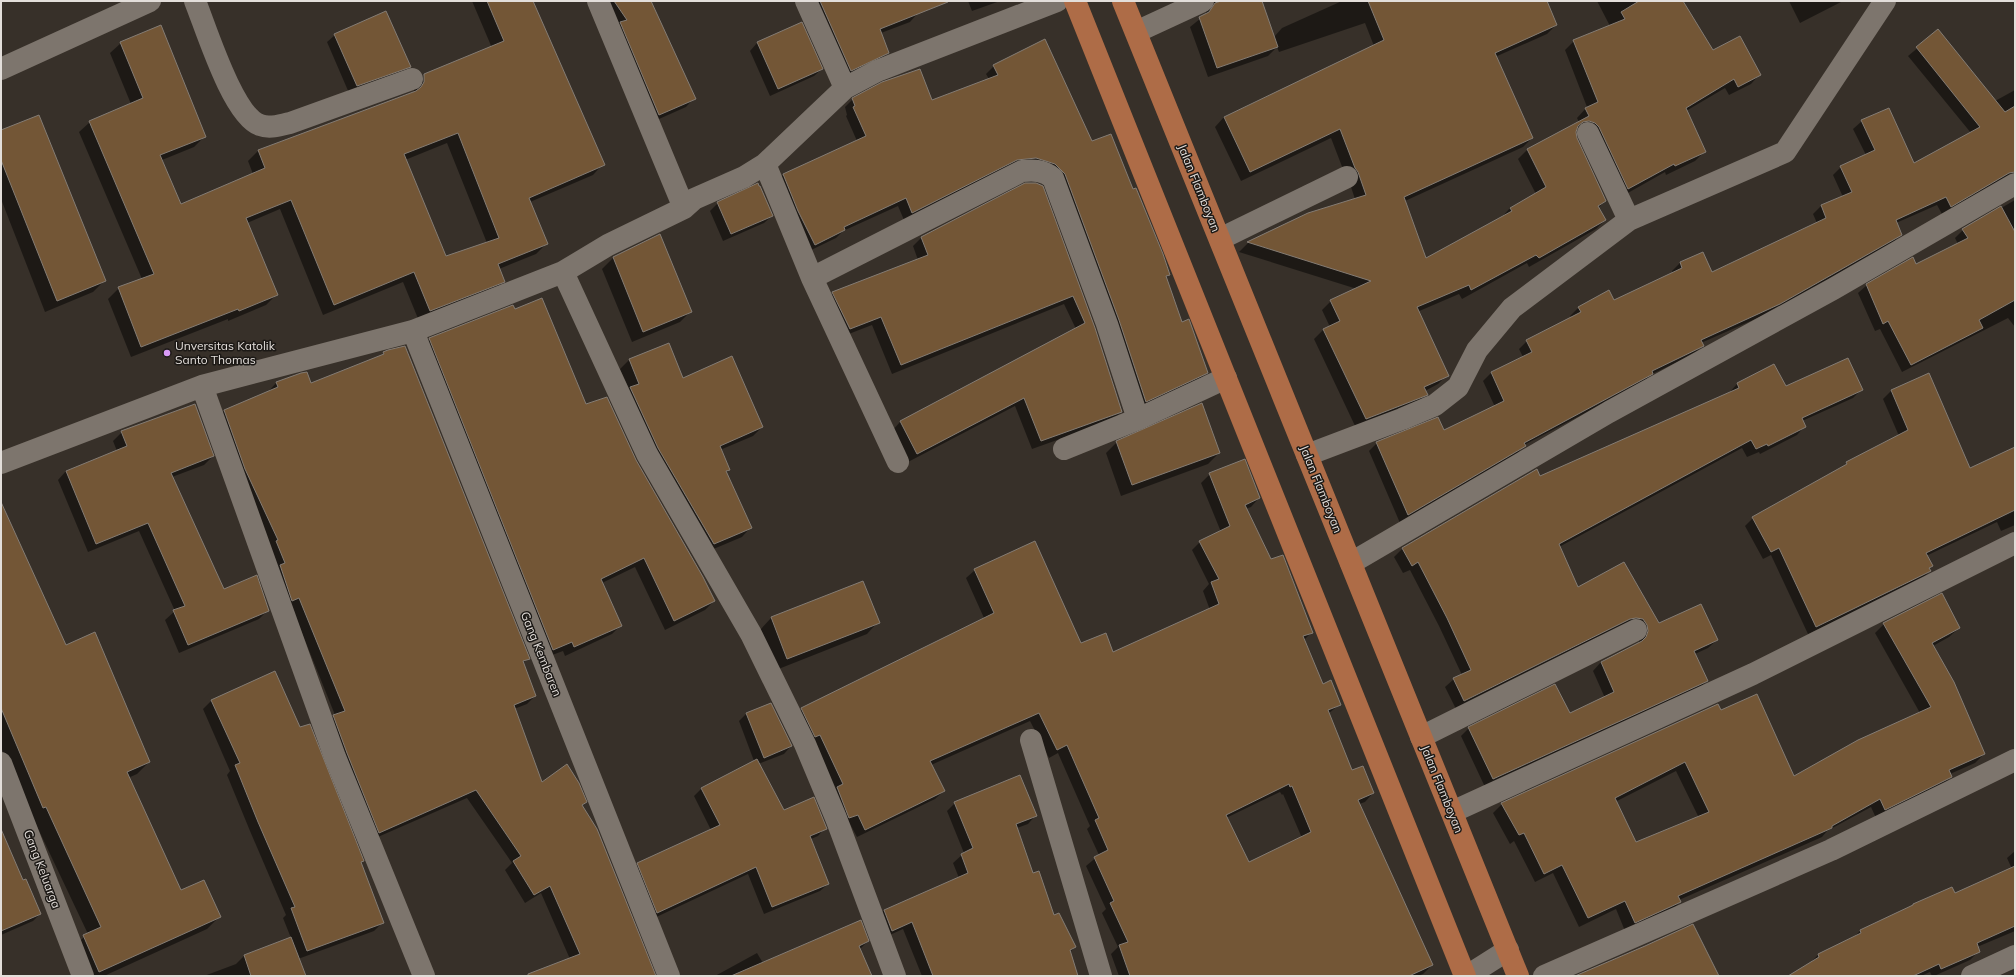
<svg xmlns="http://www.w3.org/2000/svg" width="2016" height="977" font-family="Mulish,sans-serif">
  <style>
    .shadow { fill: #0007; fill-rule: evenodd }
    .building { fill: #735636; stroke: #847c74; fill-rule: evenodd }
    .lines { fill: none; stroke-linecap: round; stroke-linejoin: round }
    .street { stroke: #7d756d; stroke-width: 22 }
    .primary { stroke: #ae6c47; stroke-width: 22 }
    .poi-dot { fill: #d99af7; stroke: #1c1916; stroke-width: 1.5 }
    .labels { text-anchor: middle; stroke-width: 3; stroke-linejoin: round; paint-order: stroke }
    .street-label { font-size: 12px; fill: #e3deda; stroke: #1c1916 }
    .poi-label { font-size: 12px; fill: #e3deda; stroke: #1c1916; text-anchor: start }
  </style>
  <rect width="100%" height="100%" fill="#373029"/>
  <path class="shadow" d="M472,1H534L533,3L603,164L593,175L530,202L546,244L536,254L499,269L504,281L493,292L419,321L403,282L323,315L280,209L247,223L276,295L266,305L228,321V319L131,357L108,299L119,288L142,279L79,132L90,122L131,104L110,53L121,43L205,136L194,147L162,160L181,205L253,174L248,161L258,151L414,93V86L424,75L492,48ZM447,143L487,243L446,257L405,160Z
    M601,1H652L651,2L694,98L686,107L650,123Z
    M806,1H940L918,13L910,22L881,33L888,53L879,61L842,78Z
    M968,1H1000L972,11Z
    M1202,1H1261L1274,37L1282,28L1342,1H1546L1556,25L1547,34L1495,57L1532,138L1523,147L1405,201L1426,259L1501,218L1510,208L1536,194L1518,159L1527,150L1579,122L1577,118L1587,107L1565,50L1574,41L1610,26L1597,1H1682L1712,52L1760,74L1751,84L1729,95L1725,88L1686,111L1704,152L1695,161L1666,175L1665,172L1619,198L1579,129L1575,130L1576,139L1605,201L1598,208L1605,220L1596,229L1529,267L1527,263L1462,299L1459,294L1417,312L1447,375L1438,384L1425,391L1426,394L1417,403L1356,428L1314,339L1323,330L1330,327L1322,310L1331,301L1357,289L1239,252L1248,243L1308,214L1355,199L1349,181L1346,177L1331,138L1241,181L1215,127L1224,117L1374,46L1365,23L1279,52L1277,47L1268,56L1208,77L1190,27L1206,14V5Z
    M1789,1H1843L1800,23Z
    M801,24L822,69L814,76L770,96L750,51L757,43Z
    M1938,31L1995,101L2015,90V183L1942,214L1937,205L1896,223L1901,234L1893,243L1771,312L1701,343L1702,346L1694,354L1650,375L1644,382L1524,445L1517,454L1400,523L1369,451L1377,443L1444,431L1495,407L1483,381L1491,373L1523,357L1519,349L1527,341L1572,318L1570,316L1579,307L1614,302L1673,273L1672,271L1680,263L1711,273L1817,223L1813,214L1821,206L1843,197L1833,175L1841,167L1866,155L1853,129L1862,121L1913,164L1971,133L1908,56Z
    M335,35L410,67L402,74L349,93L327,42Z
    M994,66L1092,142L1168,275L1166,278L1182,323L1207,372L1199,380L1138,409L1039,168L904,220L898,206L843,231L836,238L807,252L775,183L783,175L857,141L846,116L847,115L845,107L853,99L931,101L989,79L986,74Z
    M1,131L104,281L93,292L45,312L1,199Z
    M1036,184L1121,412L1113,420L1032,449L1015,406L908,462L892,431L900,422L1076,329L1064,304L892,374L872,325L841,337L824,301L833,293L918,260L913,246L922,237Z
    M2015,200V327L2008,318L1902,372L1880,329L1875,331L1858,293L1867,285L1915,266L1958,244L1955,238L1963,230Z
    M718,203L772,216L764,223L723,241L710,211Z
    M659,235L691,311L680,322L632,342L602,269L613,258Z
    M430,339L586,406L635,461L714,601L705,610L665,630L635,567L602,583L621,625L612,634L565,656L563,651L544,658L421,348Z
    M668,344L682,379L762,427L753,436L720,450L729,469L726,473L750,528L742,537L704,553L620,369L629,360Z
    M384,353L528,658L523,663L535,696L527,704L514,709L541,783L585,802L582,806L654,976H527L570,959L541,893L525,903L505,870L512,863L467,798L371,840L326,724L335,715L216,419L224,411L268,392L276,383L302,374L311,385L381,356Z
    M1774,366L1785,388L1861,390L1853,398L1802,421L1805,426L1797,435L1760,454L1759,452L1747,457L1742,448L1559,547L1577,589L1658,625L1717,640L1708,648L1695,654L1707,681L1698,689L1485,787L1461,736L1469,728L1570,715L1605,698L1593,671L1601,662L1639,643V633L1456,709L1445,687L1454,679L1462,675L1439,626L1410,570L1403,573L1394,557L1403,548L1540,478L1729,393L1737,384Z
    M1929,375L1970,469L2015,448V525L2001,531L1997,522L1926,556L1932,566L1929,568L1930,571L1922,579L1808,634L1771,555L1763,559L1745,526L1753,518L1841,469L1847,463L1899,436L1883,399L1891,391Z
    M122,432L213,456L204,465L172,477L223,590L268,610L259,619L179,653L165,620L175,611L139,531L88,552L58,480L66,471L117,451L113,441Z
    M1117,442L1219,453L1208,464L1121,496L1106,453Z
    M1210,474L1259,498L1251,507L1245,509L1271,560L1312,632L1304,640L1322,685L1340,704L1328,714L1351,772L1373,793L1365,802L1359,804L1432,965L1423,974L1418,976H1119L1111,954L1118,947L1102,913L1106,909L1086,866L1099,855L1087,829L1090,826L1058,753L1049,758L1030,721L931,765L944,791L935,799L857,837L849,822L841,826L793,717L802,709L984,618L966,578L975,570L1081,645L1113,653L1210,610L1203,591L1209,584L1192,550L1200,542L1221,532L1201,483ZM1280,792L1282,795L1283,794L1302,838L1248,864L1226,818Z
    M1,504L65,646L149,762L137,774L128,778L181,892L219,917L207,929L104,976H84L71,948L88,934L33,818L31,819L1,747Z
    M863,582L878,622L867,634L776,670L760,630L771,618Z
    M1884,624L1959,628L1949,637L1933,646L1984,754L1975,763L1950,774L1951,777L1942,786L1876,818L1871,807L1827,831L1822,837L1679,900L1680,902L1671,911L1625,931L1616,909L1579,927L1553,873L1535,882L1514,841L1510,844L1493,813L1502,804L1720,711L1793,778L1920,713L1875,633ZM1676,771L1699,818L1636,843L1615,802Z
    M212,700L300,728L363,861L360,863L383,922L374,931L298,959L301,976H204L236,964L244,956L291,938L283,918L286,915L250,831L227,775L230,771L203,709Z
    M770,704L791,746L784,754L758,764L784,811L825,828L818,836L811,839L828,884L820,891L764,914L748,874L650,920L630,871L638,863L711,830L694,796L701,789L754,761L739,721L746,714Z
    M955,803L1036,815L1028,824L1017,828L1032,875L1054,916L1075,947L1070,952L1077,976H922L903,929L883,938L876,919L884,910L959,878L953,863L964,853L947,811Z
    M1,831L23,881L40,914L33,921L1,935Z
    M2015,851V931L1977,947L1979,951L1970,960L1934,976H1932L1930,972L1921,976H1790L1810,963L1818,955L1854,937L1860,931L1954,895L2012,869L2007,858Z
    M868,941L859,950L871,976H715L757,953L763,963Z"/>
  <path class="building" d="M487,1H533L605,165L529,198L548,244L498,264L505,282L430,311L414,272L334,305L291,200L246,218L278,295L239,311L238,309L141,347L118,287L154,274L89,121L143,98L120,42L161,25L206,137L160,155L181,204L265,168L258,150L416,91L421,87L424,82V74L504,41ZM458,133L499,238L446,256L404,154Z
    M614,1H651L696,99L659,115L620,22L627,20Z
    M820,1H947L948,2L880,29L889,53L851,71Z
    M1221,1H1262L1278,47L1217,68L1199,17L1209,12L1215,3Z
    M1368,1H1547L1557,25L1495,53L1533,138L1404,197L1426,258L1512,211L1510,208L1546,187L1527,149L1589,116L1585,108L1598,102L1573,40L1625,19L1621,12L1639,1H1683L1713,50L1740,36L1761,75L1738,87L1734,79L1686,108L1706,152L1675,166L1674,164L1628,189L1599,127L1595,123L1589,121L1583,122L1578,126L1576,132L1577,138L1606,201L1598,206L1606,220L1539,258L1536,255L1471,290L1469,285L1417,307L1449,376L1424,387L1428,395L1366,419L1323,329L1340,321L1330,300L1371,281L1247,242L1308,213L1366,195L1358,172L1355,168L1340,129L1250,172L1224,117L1384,40Z
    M386,11L411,67L357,86L334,34Z
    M802,22L823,69L778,89L757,42Z
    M1938,29L2005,112L2015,106V172L2009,173L1951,207L1946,197L1896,220L1902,235L1780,304L1701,340L1704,346L1652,371L1653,374L1524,443L1526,446L1408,515L1376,442L1438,417L1444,430L1504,401L1491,372L1532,352L1526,340L1581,312L1578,307L1609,290L1614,300L1682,268L1680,262L1703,252L1712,272L1826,218L1821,205L1852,192L1840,166L1875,150L1861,120L1889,108L1914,163L1980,127L1916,47Z
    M1045,39L1092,141L1111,134L1133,189L1136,188L1163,254L1170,275L1166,276L1182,322L1189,319L1208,373L1146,402L1119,320L1065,174L1055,164L1036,158L1017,160L912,213L906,198L844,227L845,230L815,245L798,211L783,174L866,136L853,107L855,106L852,98L882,82L920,69L932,100L998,75L993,65Z
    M39,115L106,281L57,301L1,160V130Z
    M758,183L759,186H760L773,216L731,234L717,202Z
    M1025,183H1036L1043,186L1095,328L1122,412L1041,441L1024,398L917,454L900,421L1085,323L1073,296L901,365L881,317L850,329L832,292L928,255L921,237Z
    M2001,206L2015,232V300L1979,320L1983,328L1911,365L1888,321L1883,324L1866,284L1913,257L1916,264L1968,238L1962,229Z
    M660,234L692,312L643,332L613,257Z
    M542,298L586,404L607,397L636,460L703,577L715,601L674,621L644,558L601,579L622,626L574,647L572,642L553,650L429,338L513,305L515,309Z
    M669,343L683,378L732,356L763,427L720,446L730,470L726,471L752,528L714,544L658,448L630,387L639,384L629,359Z
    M405,346L530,659L523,661L536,696L514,705L542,782L567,764L579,783L587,802L582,805L597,829L656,976H528V974L580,954L550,886L534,895L513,861L521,856L476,790L379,833L347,753L333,715L345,711L299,598L292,601L280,565L285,563L276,541L278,540L245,469L224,410L278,387L276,382L301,373L307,372L311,383L384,354L383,352L388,350Z
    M1848,358L1863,390L1802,418L1806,427L1768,446L1767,444L1756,449L1751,440L1559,544L1578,587L1624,562L1659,623L1701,604L1718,640L1694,651L1708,681L1493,779L1468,727L1555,684L1570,713L1614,692L1601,662L1642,641L1646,637L1648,631L1647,625L1643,619L1636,618L1630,619L1464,701L1453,678L1471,670L1447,618L1418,562L1412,566L1402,548L1537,469L1540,476L1739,388L1737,383L1774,364L1786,386Z
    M1929,373L1970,468L2015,447V510L1926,553L1933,566L1929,568L1931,571L1816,627L1779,548L1771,552L1752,517L1847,464L1846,462L1908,430L1891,390Z
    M1202,403L1220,453L1132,485L1116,441Z
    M195,404L214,456L171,473L224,589L257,575L269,611L188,645L173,610L185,606L148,523L96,544L66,471L127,446L121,431Z
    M1245,459L1260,498L1245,505L1271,559L1283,555L1313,633L1303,636L1323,684L1331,680L1341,705L1328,710L1352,770L1363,766L1374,793L1358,800L1433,965L1409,976H1130L1119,945L1128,942L1110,903L1114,901L1094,857L1108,850L1095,820L1099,818L1067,745L1057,750L1039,713L930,761L945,791L865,830L858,815L849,818L837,787L843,784L820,735L815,737L801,708L994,613L974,569L1035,541L1081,643L1106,633L1113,652L1219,604L1211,582L1219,579L1199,541L1230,526L1209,473ZM1289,784L1290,787L1292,786L1311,832L1249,862L1226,815Z
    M1,502L66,645L95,632L150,762L127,772L181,890L204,880L221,917L99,972L83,935L101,927L46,807L43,808L1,708Z
    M863,581L880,623L787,659L771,617Z
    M1942,593L1960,628L1932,643L1954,682L1985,754L1949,770L1952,777L1885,810L1880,799L1832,826V828L1678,896L1681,902L1635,923L1625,901L1588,918L1562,865L1544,874L1524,833L1519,835L1501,803L1718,704L1721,710L1757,694L1794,776L1858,740L1931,707L1883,623ZM1685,762L1709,812L1636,842L1615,798Z
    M275,671L300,727L310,724L364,861L361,862L384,923L307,951L291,908L295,907L258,822L235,765L240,763L211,700Z
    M771,703L792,746L764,758L746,713Z
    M757,759L784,810L814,797L827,829L810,836L829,884L772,907L756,867L657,913L637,863L720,825L701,788Z
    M1020,775L1037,816L1016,824L1033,873L1039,871L1054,915L1059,913L1076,947L1070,950L1078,976H933L912,922L892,931L884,910L968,873L961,854L973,848L954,802Z
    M1,829L23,880L26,879L41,914L1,931Z
    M2015,866V926L1977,943L1980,952L1941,969L1939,964L1913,976H1788L1819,957L1818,954L1861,933L1860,930L1913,905V904L1952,887L1955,893Z
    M861,920L869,941L859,946L872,976H731Z
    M1693,924L1719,976H1575L1645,946Z
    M291,937L306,976H251L244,955Z"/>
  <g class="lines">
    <path class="street" d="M195,1C206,28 233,116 260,125C270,129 280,125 290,123L412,79
      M598,1L684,208
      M806,1L845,88
      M1136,32L1203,1
      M1,69L150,1
      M1588,133L1629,220
      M765,164L812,278L898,462
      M1220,239L1347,177
      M563,272L647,454L751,634L805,744L836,818L895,976
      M812,278L1022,171C1035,170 1043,170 1053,178L1107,324L1138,419
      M413,331L669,976
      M202,386L335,757L424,976
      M1064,449L1138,419L1226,378
      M1307,455L1402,419L1435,405L1458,387L1477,350L1512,308L1629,220L1785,152L1885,1
      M1,463L202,386L413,331L563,272L608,245L684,208L694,199L744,177L765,164L845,88L877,71L1057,1
      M1351,563L1609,412L1833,289L2015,184
      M1421,737L1636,630
      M1031,740L1101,976
      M1,763L83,976
      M1452,812L1753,674L2015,543
      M1467,976L1508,950
      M1544,976L1831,850L2015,760
      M1972,976L2015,956"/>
    <path class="primary" d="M1075,1L1465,976
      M1123,1L1518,976"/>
  </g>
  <circle class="poi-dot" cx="167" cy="353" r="4"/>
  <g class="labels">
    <g class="street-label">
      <text transform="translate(1199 188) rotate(68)" y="4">Jalan Flamboyan</text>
      <text transform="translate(1321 489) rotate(68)" y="4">Jalan Flamboyan</text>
      <text transform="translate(541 654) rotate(68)" y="4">Gang Kembaren</text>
      <text transform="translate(1442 789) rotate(68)" y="4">Jalan Flamboyan</text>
      <text transform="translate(42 869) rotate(69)" y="4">Gang Keluarga</text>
    </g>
    <g class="poi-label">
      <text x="175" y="350">Unversitas Katolik<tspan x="175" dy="14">Santo Thomas</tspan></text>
    </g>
  </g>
  <rect width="2016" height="977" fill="none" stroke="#e3deda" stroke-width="4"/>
</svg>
